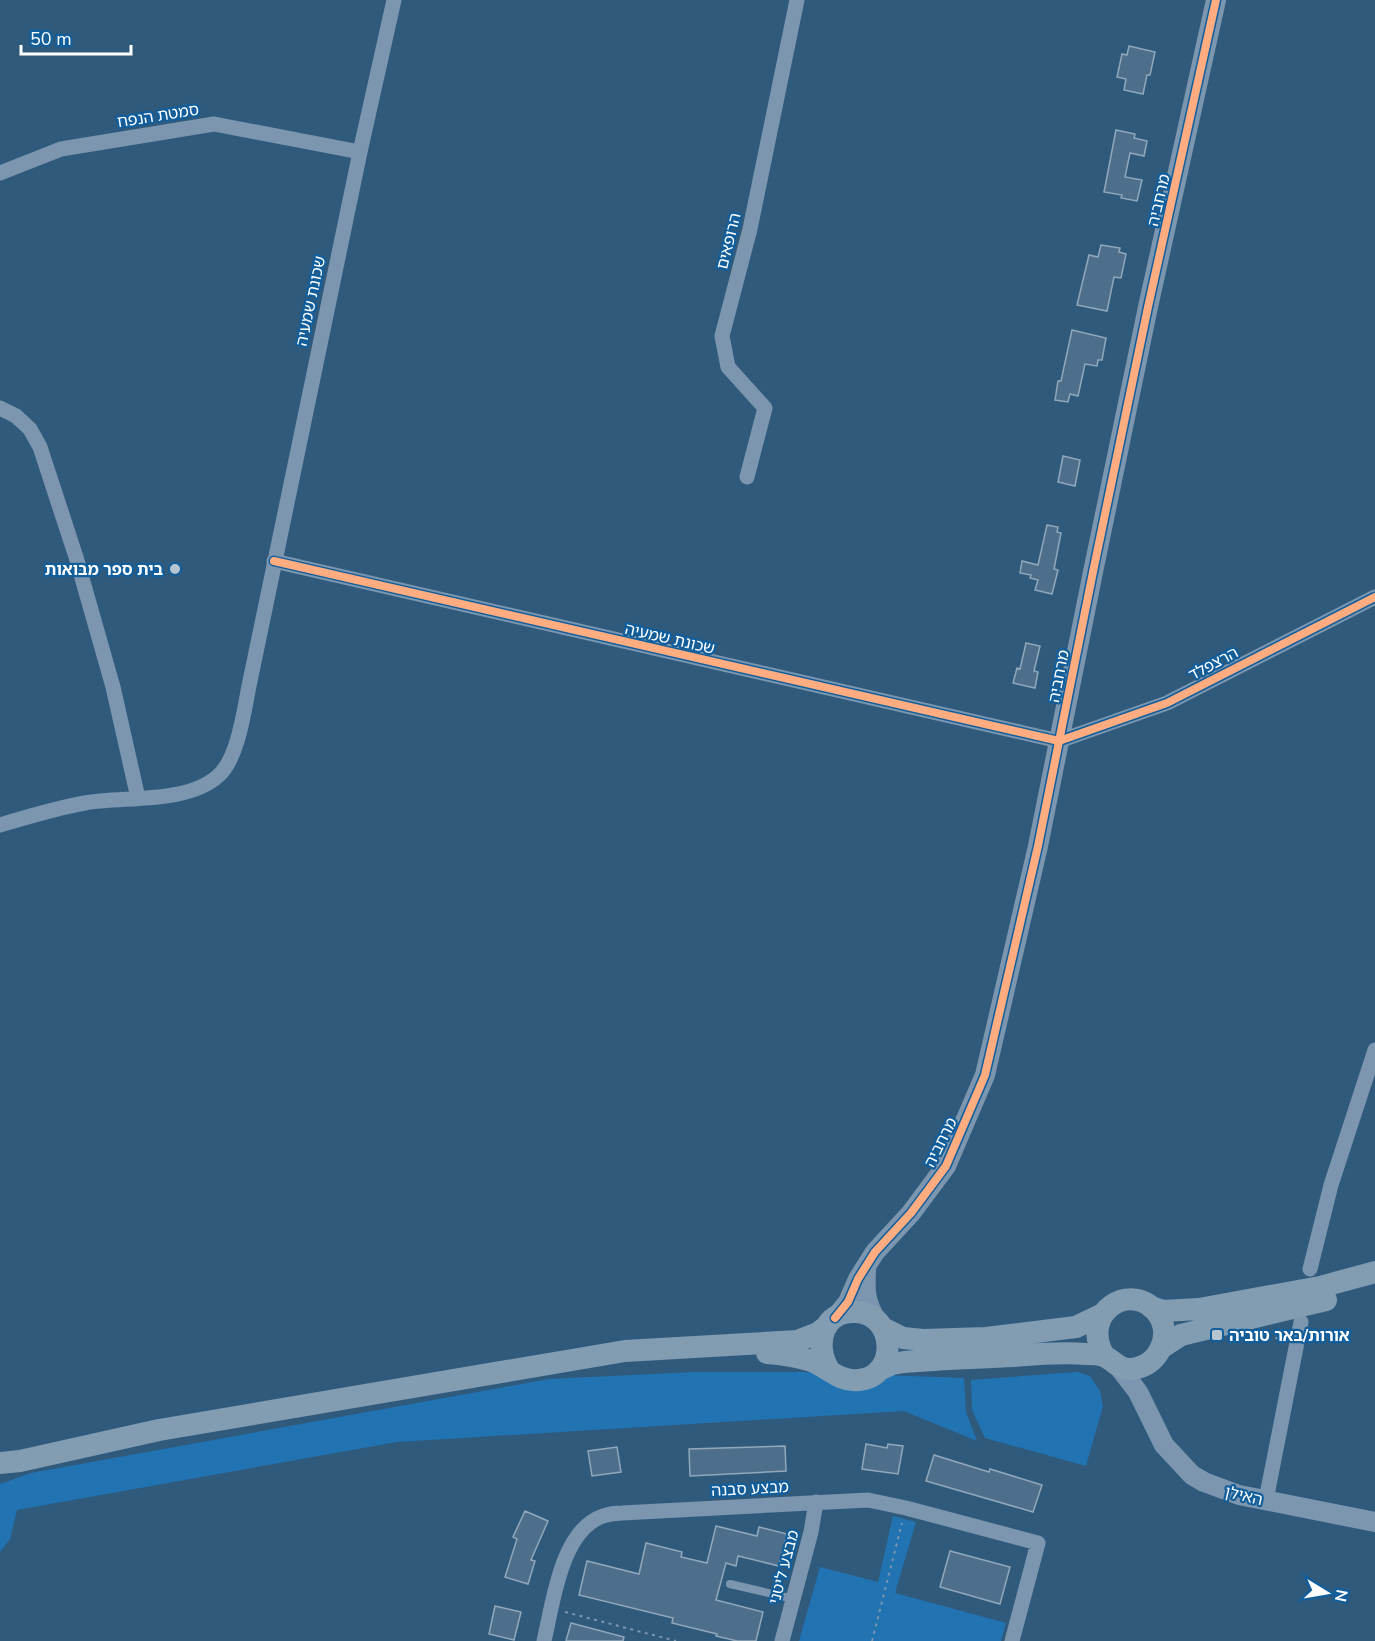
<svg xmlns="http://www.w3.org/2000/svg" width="1375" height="1641" font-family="'Nunito Sans','Noto Sans Hebrew',sans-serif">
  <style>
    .green { fill: #2173b2 }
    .building { fill: #4e6f8b; stroke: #90a8bb; stroke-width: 1.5 }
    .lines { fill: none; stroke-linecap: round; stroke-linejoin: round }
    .path { stroke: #7b96ae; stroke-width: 2; stroke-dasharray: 3 4.5; stroke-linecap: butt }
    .service { stroke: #7b96ae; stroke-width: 8 }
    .minor { stroke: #7b96ae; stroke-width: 15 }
    .tertiary { stroke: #7b96ae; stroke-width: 20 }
    .secondary { stroke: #829cb2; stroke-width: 22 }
    .cycleway-casing { stroke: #115e9c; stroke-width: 11 }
    .cycleway { stroke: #ffac80; stroke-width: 8 }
    .poi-dot { fill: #b7c5d1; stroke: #115e9c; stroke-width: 2 }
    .labels { text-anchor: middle; stroke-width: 4.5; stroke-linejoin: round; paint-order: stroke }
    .street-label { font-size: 16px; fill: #fff; stroke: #115e9c }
    .poi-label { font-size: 16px; font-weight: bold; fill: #fff; stroke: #115e9c; text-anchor: end }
  </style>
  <rect width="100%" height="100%" fill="#305a7c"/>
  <path class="green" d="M695,1372H800L964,1378L966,1412L977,1441L904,1411L397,1442L17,1510L10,1539L0,1552V1484L31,1473L549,1379Z
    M1077,1372L1090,1376L1100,1391L1103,1406L1086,1466L985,1438L972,1410L971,1380Z
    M893,1516L916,1522L895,1593L1006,1623L1001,1641H799L820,1567L878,1582Z"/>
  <path class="building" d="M1129,46L1155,52L1150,75H1147L1143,94L1124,90L1126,79L1117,77L1122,54L1127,55Z
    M1116,130L1135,134L1134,138L1147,141L1144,156L1130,153L1125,177L1142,180L1137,201L1121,198L1122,195L1104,192Z
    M1101,245L1120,248L1119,252L1126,254L1121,278L1114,277L1107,311L1077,305L1089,255L1098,257Z
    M1072,330L1106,338L1102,360H1098L1097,366L1085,364L1078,396L1070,394L1068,402L1055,400L1058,381H1061Z
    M1063,456L1080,460L1075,486L1058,482Z
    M1047,525L1058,527L1057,532L1061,533L1054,569L1058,570L1052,594L1035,590L1038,580L1030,578L1031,575L1020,573L1022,561L1038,565Z
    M1026,643L1040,646L1034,671L1038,672L1035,688L1013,683L1017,668L1020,669Z
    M866,1444L887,1448L888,1444L903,1446L898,1474L862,1469Z
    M785,1446L786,1471L690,1476L689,1449Z
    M617,1447L621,1472L592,1476L588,1451Z
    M934,1455L989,1472L990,1469L1042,1485L1033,1512L926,1481Z
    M525,1511L548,1521L531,1560L535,1561L528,1584L505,1577L517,1539L513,1537Z
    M716,1526L757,1536L759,1527L787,1534L779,1566L738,1556L736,1566L726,1563L716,1600L763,1612L756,1641H737L716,1636L717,1634L672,1623L673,1618L579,1595L587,1561L639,1574L646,1543L682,1552L681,1557L707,1563Z
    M950,1551L1010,1567L1000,1604L940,1587Z
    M495,1606L521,1612L514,1640L489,1634Z
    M571,1623L624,1637L623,1641H566Z"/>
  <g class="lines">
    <path class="path" d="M1275,1330L1276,1338H1283
      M565,1612L676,1641
      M872,1641L902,1523"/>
    <path class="service" d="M730,1584L794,1599"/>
    <path class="minor" d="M0,173L61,149L214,124L360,152
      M0,408L16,416L30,429L40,447L76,557L113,687L138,798
      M747,477L765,408L728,367L722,336L750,229L797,0
      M274,561L1059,741L1167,703L1375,597
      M0,825C27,817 56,808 85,803C124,796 187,804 218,776C238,759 244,711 249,686L360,152L394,0
      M1310,1269L1331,1185L1375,1050
      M1266,1500L1301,1322
      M544,1641C553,1603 561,1530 603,1516C609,1514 616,1513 622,1513L868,1500L906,1508L1038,1543L1012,1641
      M782,1641L811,1532L816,1502"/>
    <path class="tertiary" d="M866,1270C865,1291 865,1301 876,1320
      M835,1318L848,1302L858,1279L875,1252L911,1213L946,1166L985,1075L1038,846L1093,572L1148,307L1216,0
      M1118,1366L1138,1392L1164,1445L1192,1475L1204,1482L1239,1495L1375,1522"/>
    <path class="secondary" d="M1151,1307L1163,1311L1199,1309L1320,1287L1375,1272
      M883,1328L903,1338L923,1340L986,1338L1076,1327L1103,1314
      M1161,1348L1181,1335L1326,1300
      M767,1353C781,1354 795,1356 808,1360C826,1365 839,1383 859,1380C899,1376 896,1314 856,1312C823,1310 814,1344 828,1368
      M879,1370L892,1364L904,1362C940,1359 977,1358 1013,1356C1037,1354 1062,1352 1086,1354C1091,1354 1099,1354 1104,1356C1117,1362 1119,1372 1137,1368C1160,1363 1172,1334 1158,1314C1132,1279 1079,1312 1104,1356
      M0,1463L20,1461L159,1430L625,1351L797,1341L818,1333L827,1326"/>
    <g class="cycleway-casing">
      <path id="cycleway" d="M274,561L1059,741L1167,703L1375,597
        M835,1318L848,1302L858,1279L875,1252L911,1213L946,1166L985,1075L1038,846L1093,572L1148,307L1216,0"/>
    </g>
    <use href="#cycleway" class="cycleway"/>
  </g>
  <g class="poi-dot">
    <circle cx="175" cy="569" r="6"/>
    <rect x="1211" y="1329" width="12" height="12" rx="3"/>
  </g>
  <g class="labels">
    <g class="street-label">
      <text transform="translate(158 115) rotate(-9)" y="6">סמטת הנפח</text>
      <text transform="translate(1158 200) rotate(-77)" y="6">מרחביה</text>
      <text transform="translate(728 241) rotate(-76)" y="6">הרופאים</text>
      <text transform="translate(310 301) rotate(-78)" y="6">שכונת שמעיה</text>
      <text transform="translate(670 638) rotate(13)" y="6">שכונת שמעיה</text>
      <text transform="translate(1213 663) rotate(-28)" y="6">הרצפלד</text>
      <text transform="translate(1058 676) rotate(-79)" y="6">מרחביה</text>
      <text transform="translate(940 1142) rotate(-63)" y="6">מרחביה</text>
      <text transform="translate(750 1488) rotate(-3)" y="6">מבצע סבנה</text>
      <text transform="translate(1244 1495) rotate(13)" y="6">האילן</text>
      <text transform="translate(783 1567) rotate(-75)" y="6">מבצע ליטני</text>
    </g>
    <g class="poi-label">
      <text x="163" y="575">בית ספר מבואות</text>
      <text x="1229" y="1341" text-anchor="start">אורות/באר טוביה</text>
    </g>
  </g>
  <g transform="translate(1327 1593) rotate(101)" stroke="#115e9c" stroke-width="4.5" paint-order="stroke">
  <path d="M0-4.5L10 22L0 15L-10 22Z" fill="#ffffff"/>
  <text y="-9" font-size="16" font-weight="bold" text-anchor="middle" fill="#ffffff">N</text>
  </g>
  <path d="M21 45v9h110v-9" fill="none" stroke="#ffffff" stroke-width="3"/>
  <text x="30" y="45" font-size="18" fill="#ffffff" stroke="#115e9c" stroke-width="4.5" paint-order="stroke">50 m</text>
</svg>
